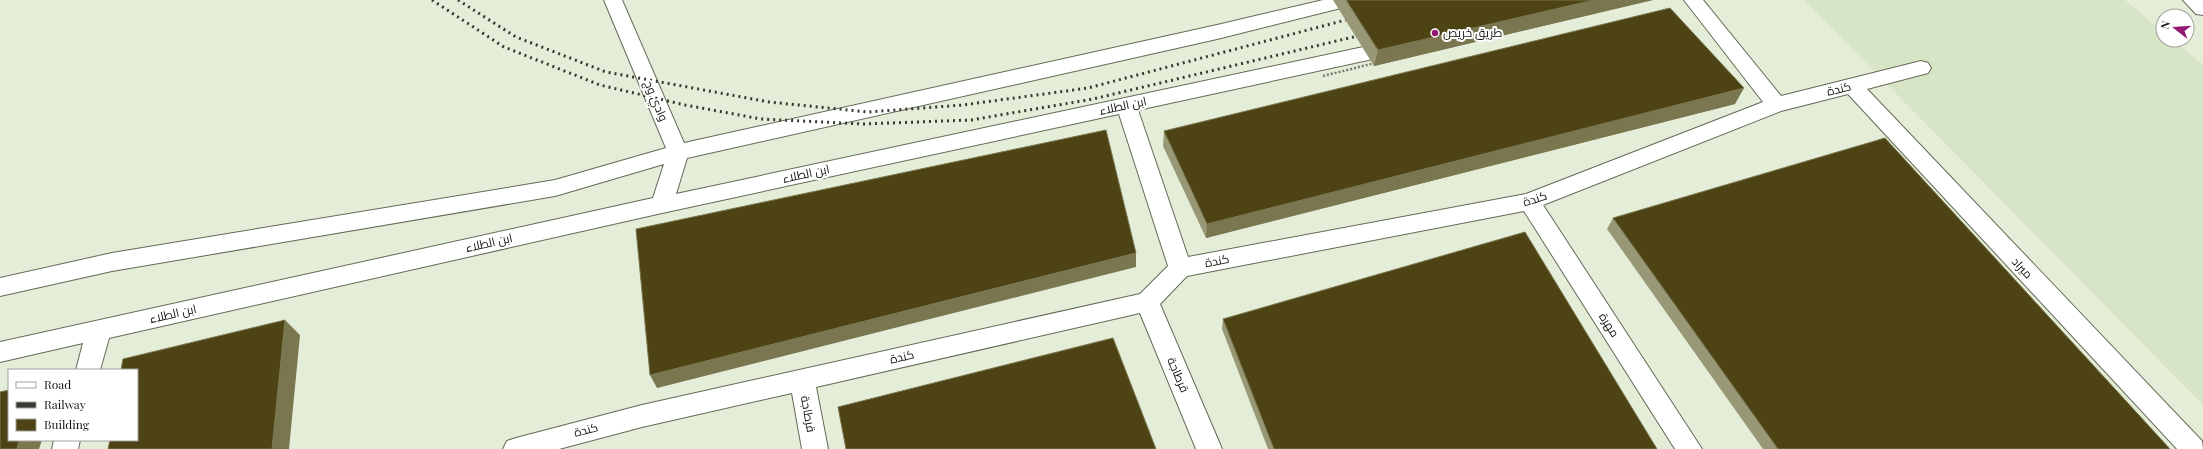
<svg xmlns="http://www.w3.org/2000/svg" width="2203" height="449" font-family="'Playfair Display',Cairo,serif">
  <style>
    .built { fill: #d8e4c6 }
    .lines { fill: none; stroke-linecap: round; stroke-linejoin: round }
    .minor-casing { stroke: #636b57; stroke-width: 2 }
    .minor { fill: #fff; fill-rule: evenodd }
    .rail { stroke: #363a30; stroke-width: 3; stroke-dasharray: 2 4; stroke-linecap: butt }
    .path-bridge { stroke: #767c6d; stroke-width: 2.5; stroke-dasharray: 2 2; stroke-linecap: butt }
    .wall { fill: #989876 }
    .shaded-wall { fill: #7a764f }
    .building { fill: #4d4315; stroke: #7a764f }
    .poi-dot { fill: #951872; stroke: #fff; stroke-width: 1.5 }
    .labels { text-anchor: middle; stroke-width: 4; stroke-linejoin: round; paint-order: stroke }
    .poi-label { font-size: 12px; fill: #13160e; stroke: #fff; text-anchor: start }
    .street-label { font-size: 12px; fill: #13160e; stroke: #fff }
  </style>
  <rect width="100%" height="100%" fill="#e4edd7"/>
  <path class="built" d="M1804,0H2125L2163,32V40H2173L2203,65V405Z"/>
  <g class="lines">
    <g class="minor-casing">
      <path id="minor" d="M604,0H622L684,143L1217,25L1323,0H1358L1356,4L1349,6L1217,39L687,158L676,194L1396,40L1403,42L1406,47L1403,52L1396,54L1138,110L1188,257L1526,194L1763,102L1684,0H1703L1781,96L1921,61L1928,63L1931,68L1928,73L1867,89L2202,441L2203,449H2177L1848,94L1781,111L1543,205L1702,449H1675L1524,211L1187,276L1160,304L1222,449H1196L1140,313L816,387L828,449H802L792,393L642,427L559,449H503L507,441L516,438L642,405L1140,294L1168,266L1119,114L662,213L109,338L100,370H76L83,343L0,362V342L653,198L664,164L555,196L112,271L0,296V278L112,253L555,180L666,148Z
        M2183,0H2203V15L2196,14Z
        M54,440H80L78,449H52Z"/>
    </g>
    <use href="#minor" class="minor"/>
    <path class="rail" d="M432,0L504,47L600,85L685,105L761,119L863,124L971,120L1093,99L1366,34
      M458,0L516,37L606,72L769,102L868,112L963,105L1088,88L1357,17"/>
    <path class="path-bridge" d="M1323,76L1375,63"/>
  </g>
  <path class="wall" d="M1333,0H1653L1374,66Z
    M1735,104L1206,238L1163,146L1164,131Z
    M1613,218L2170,449H1763L1607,229Z
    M1223,319L1657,449H1268L1222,329Z"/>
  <path class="shaded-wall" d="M1594,0H1653L1374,66L1378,50Z
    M1744,88L1735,104L1206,238L1207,224Z
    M1136,253V267L657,388L650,375Z
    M285,320L300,335L289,449H272Z
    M19,440H42L39,449H17Z"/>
  <path class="building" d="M1346,0H1594L1378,50Z
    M1670,8L1744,88L1207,224L1164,131Z
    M1106,130L1136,253L650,375L636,229Z
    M1885,138L2170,449H1778L1613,218Z
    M1525,232L1657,449H1274L1223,319Z
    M285,320L272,449H108L110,440H137V370H121L123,359Z
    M1113,338L1156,449H846L838,407Z
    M9,390V440H19L17,449H0V392Z"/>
  <circle class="poi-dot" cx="1435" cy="33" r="4"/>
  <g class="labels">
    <g class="poi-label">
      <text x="1443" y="37">طريق خريص</text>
    </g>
    <g class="street-label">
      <text transform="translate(1839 89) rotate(-14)" y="4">كندة</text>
      <text transform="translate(656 101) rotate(67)" y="4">وادي وج</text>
      <text transform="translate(1123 106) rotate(-12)" y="4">ابن الطلاء</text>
      <text transform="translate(806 174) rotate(-12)" y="4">ابن الطلاء</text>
      <text transform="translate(1535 199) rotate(-18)" y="4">كندة</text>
      <text transform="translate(489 243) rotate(-13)" y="4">ابن الطلاء</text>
      <text transform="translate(1217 261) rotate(-11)" y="4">كندة</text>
      <text transform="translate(2022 268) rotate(47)" y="4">ميراد</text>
      <text transform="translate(173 314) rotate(-13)" y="4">ابن الطلاء</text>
      <text transform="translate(1609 325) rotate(57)" y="4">مهرة</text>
      <text transform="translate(902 357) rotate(-13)" y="4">كندة</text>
      <text transform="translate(1178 375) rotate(67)" y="4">قرطاجة</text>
      <text transform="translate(808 414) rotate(80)" y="4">قرطاجة</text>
      <text transform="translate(586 430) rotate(-15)" y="4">كندة</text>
    </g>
  </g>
  <rect x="8" y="369" width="130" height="72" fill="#ffffff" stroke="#a1a29f"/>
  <rect x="16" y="382" width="20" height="6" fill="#ffffff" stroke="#a1a29f"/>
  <text x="44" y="389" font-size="12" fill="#13160e">Road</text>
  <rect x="16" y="402" width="20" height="6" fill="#363a30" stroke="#a1a29f"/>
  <text x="44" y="409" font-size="12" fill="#13160e">Railway</text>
  <rect x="16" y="419" width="20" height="12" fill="#4d4315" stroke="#a1a29f"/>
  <text x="44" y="429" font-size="12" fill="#13160e">Building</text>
  <g transform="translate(2175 28) rotate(287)"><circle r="19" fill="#ffffff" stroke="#a1a29f"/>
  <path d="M0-3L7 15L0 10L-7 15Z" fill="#951872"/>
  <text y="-6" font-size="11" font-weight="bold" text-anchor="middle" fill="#13160e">N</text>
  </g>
</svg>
